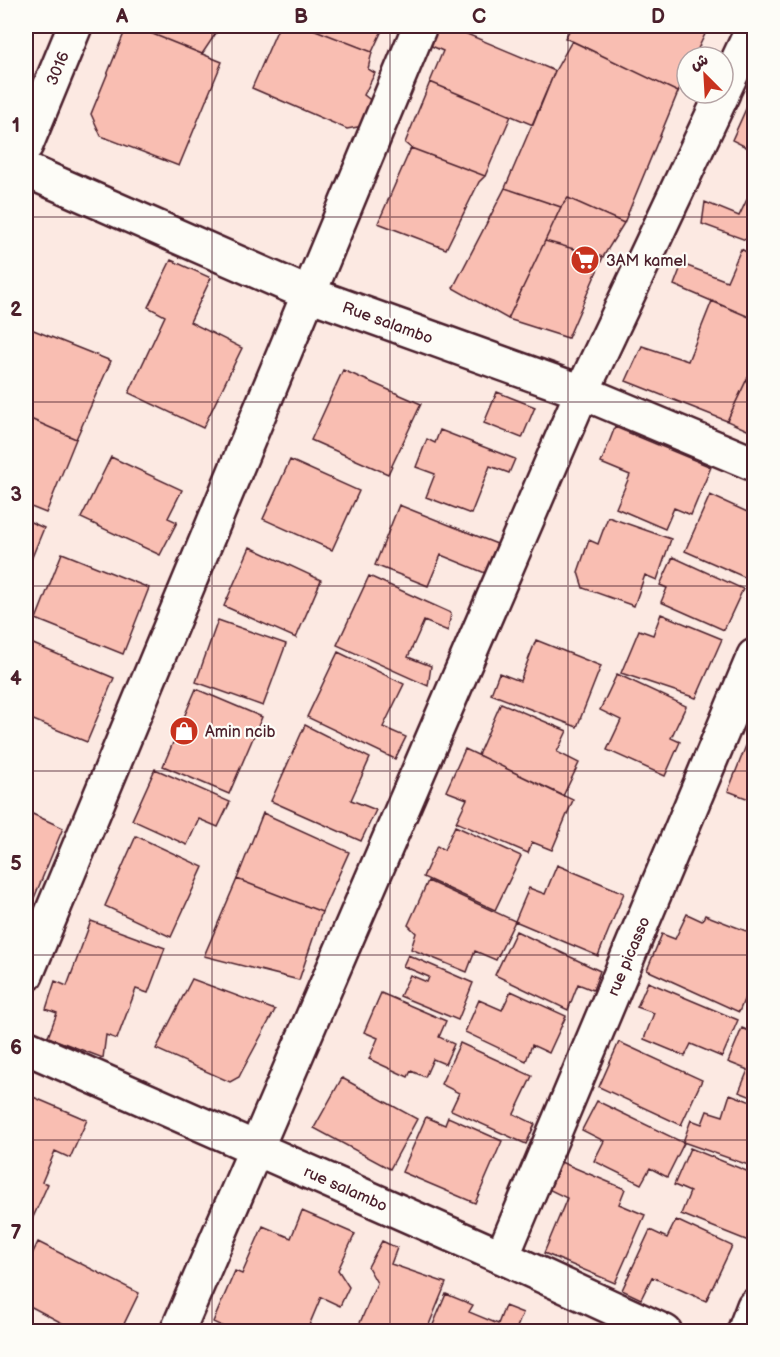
<svg xmlns="http://www.w3.org/2000/svg" width="780" height="1357" font-family="'Balsamiq Sans','Playpen Sans Arabic',sans-serif">
  <style>
    .building { fill: #f9beb2; stroke: #4a1f2b; stroke-width: 1.5 }
    .lines { fill: none; stroke-linecap: round; stroke-linejoin: round }
    .minor-casing { stroke: #4a1f2b; stroke-width: 38 }
    .minor { stroke: #fdfcf7; stroke-width: 33 }
    .grid { fill: none; stroke: #4a1f2b; stroke-width: 1.5; stroke-opacity: 0.55 }
    .labels { text-anchor: middle; stroke-width: 4.5; stroke-linejoin: round; paint-order: stroke }
    .street-label { font-size: 16px; fill: #4a1f2b; stroke: #fdfcf7 }
    .poi-label { font-size: 16px; fill: #4a1f2b; stroke: #fdfcf7; text-anchor: start }
    .neatline { fill: none; stroke: #4a1f2b; stroke-width: 2 }
    .grid-label { font-size: 20px; text-anchor: middle; font-weight: bold; fill: #4a1f2b }
  </style>
  <rect width="100%" height="100%" fill="#fce9e2"/>
  <filter id="ink" filterUnits="userSpaceOnUse"><feTurbulence type="fractalNoise" baseFrequency=".0167" numOctaves="2"/><feDisplacementMap in="SourceGraphic" scale="12" xChannelSelector="R" yChannelSelector="G"/><feConvolveMatrix kernelMatrix="1 2 1 2 8 2 1 2 1" color-interpolation-filters="sRGB"/></filter>
  <g filter="url(#ink)">
    <path class="building" d="M127,26H133L222,62L179,166L101,136L91,114Z
      M133,26H233L231,30L220,27L202,54Z
      M279,26H305L372,52L368,69L375,73L364,95L373,102L363,126L347,129L252,88Z
      M305,26H384L372,52Z
      M435,26H448L555,71L533,125L430,82L443,51L427,44Z
      M572,26H703L708,28L694,57H687V72L678,92L565,38Z
      M572,41L678,92L624,223L568,198L561,207L505,188L555,71Z
      M430,82L511,116L485,176L411,148L405,143Z
      M754,91V151L732,140Z
      M411,148L485,176L479,182L446,249L378,223Z
      M753,187H754V243L702,224L705,202L739,216Z
      M505,188L561,207L508,319L453,288Z
      M568,198L624,223L603,257L545,241L561,207Z
      M545,241L603,257L568,338L508,319Z
      M741,249L754,256V319L674,285L682,264L727,281Z
      M171,260L211,278L190,322L242,348L203,428L129,393L165,316L148,307Z
      M712,301L754,319V364L727,421L626,381L642,346L688,361Z
      M26,327L111,361L76,439L26,417Z
      M754,364V433L727,421Z
      M343,370L421,404L388,474L311,440Z
      M497,392L535,407L522,438L484,423Z
      M26,417L76,439L46,513L26,505Z
      M615,427L711,467L691,515L674,508L665,529L616,508L630,475L601,463Z
      M440,430L515,459L509,473L490,466L471,514L426,497L435,474L416,467L427,439L435,443Z
      M111,457L182,490L168,518L177,522L160,555L81,518Z
      M290,460L359,491L332,550L263,519Z
      M710,495L754,515V573L751,580L685,551Z
      M399,505L497,544L485,573L441,555L428,586L375,565Z
      M608,517L671,539L657,580L645,575L634,606L583,588L578,572L589,540L598,544Z
      M26,520L44,528L26,572Z
      M250,547L321,580L296,638L224,606Z
      M62,553L149,588L123,654L36,619Z
      M673,557L743,589L724,630L661,602L667,588L660,585Z
      M369,576L451,613L448,631L424,621L408,657L431,666L428,686L337,645Z
      M661,614L722,639L696,698L621,673L639,630L653,635Z
      M218,620L286,644L263,706L196,682Z
      M536,640L601,666L577,727L491,694L499,673L520,681Z
      M26,641L114,678L87,742L26,717Z
      M338,652L404,684L383,727L406,737L395,759L307,717Z
      M617,674L686,706L671,738L680,742L665,776L607,750L621,720L600,710Z
      M196,689L262,717L229,794L163,766Z
      M501,703L567,731L557,752L579,763L563,796L478,755Z
      M305,725L370,758L351,800L376,810L361,841L271,801Z
      M753,728H754V801L728,791Z
      M465,749L573,800L552,850L532,842L528,853L456,822L467,799L446,791Z
      M155,769L230,802L218,827L199,819L187,845L132,820Z
      M26,811L63,828L32,903L26,900Z
      M263,813L349,852L322,912L237,879Z
      M455,826L521,856L495,910L423,877L437,846L444,850Z
      M136,836L203,867L171,937L105,906Z
      M557,865L624,893L598,956L515,921L529,888L545,894Z
      M237,879L322,912L299,980L204,956Z
      M428,881L515,921L496,960L475,951L467,972L411,949L416,933L408,925Z
      M687,914L702,921L705,915L754,934V975L739,1012L647,970L662,934L675,939Z
      M91,921L165,948L148,993L136,989L117,1039L106,1035L103,1058L48,1037L57,1013L46,1009L55,981L67,986Z
      M516,931L600,971L593,990L578,984L568,1010L495,975Z
      M408,955L473,983L458,1020L400,996L410,975L427,982L429,977L403,966Z
      M192,979L275,1010L241,1073L239,1077L230,1082L156,1049Z
      M648,982L738,1020L722,1057L691,1044L685,1056L644,1039L654,1013L637,1007Z
      M511,991L566,1016L549,1053L532,1045L526,1061L465,1032L479,1000L502,1010Z
      M381,993L446,1021L439,1037L454,1044L445,1064L433,1059L425,1077L411,1071L408,1077L369,1059L378,1038L364,1032Z
      M742,1028L754,1033V1098L739,1092L748,1070L728,1062Z
      M619,1042L702,1080L681,1125L599,1087Z
      M460,1043L532,1076L514,1114L535,1124L526,1144L451,1110L459,1093L441,1084Z
      M342,1078L417,1119L390,1169L314,1128Z
      M26,1094L87,1120L70,1158L55,1151L42,1182L48,1184L30,1224L26,1222Z
      M730,1094L754,1103V1167L683,1142L691,1120L702,1124L707,1111L723,1116Z
      M597,1101L684,1143L667,1177L650,1168L641,1184L594,1161L604,1141L582,1130Z
      M426,1117L445,1125L448,1117L502,1141L475,1203L402,1172Z
      M690,1148L754,1174V1234L751,1242L681,1214L690,1192L674,1185Z
      M556,1160L625,1189L619,1204L645,1215L615,1283L544,1253L567,1198L544,1187Z
      M302,1211L355,1234L338,1270L349,1287L340,1306L321,1297L308,1328L315,1332H234L213,1322L235,1271L242,1274L263,1226L291,1238Z
      M676,1220L732,1246L706,1301L652,1277L641,1299L622,1290L650,1230L667,1238Z
      M382,1241L397,1248L391,1264L446,1283L426,1332H356L377,1283L368,1267Z
      M38,1242L139,1293L120,1332H79L26,1304V1267Z
      M446,1294L473,1305L469,1312L498,1324L505,1306L523,1313L515,1332H430Z"/>
    <g class="lines">
      <g class="minor-casing">
        <path id="minor" d="M723,92L754,26
          M26,145L75,26
          M26,170L309,294L582,392L754,464
          M26,975L420,26
          M26,1047L502,1257L665,1332
          M502,1257L754,656
          M177,1332L582,392L723,93
          M744,1332L754,1306"/>
      </g>
      <use href="#minor" class="minor"/>
    </g>
  </g>
  <path class="grid" d="M212,26V1332M390,26V1332M568,26V1332M26,217H754M26,402H754M26,586H754M26,771H754M26,955H754M26,1140H754"/>
  <defs>
    <g id="supermarket-disc" transform="scale(1.5)"><circle r="9.5" fill="#c8321e" stroke="#fdfcf7"/><path d="M-6-5.5h2.5l.6 2H6L4.5 2H-2.5L-4.4-4H-6ZM-1.5 3.2a1.3 1.3 0 1 0 .1 0ZM3 3.2a1.3 1.3 0 1 0 .1 0Z" fill="#fff"/></g>
    <g id="shop-disc" transform="scale(1.5)"><circle r="9.5" fill="#c8321e" stroke="#fdfcf7"/><path d="M-5-2.5h2.3a2.7 3.5 0 0 1 5.4 0H5L5.5 6h-11ZM-1.5-2.5h3a1.5 2.3 0 0 0-3 0Z" fill="#fff"/></g>
  </defs>
  <g fill-rule="evenodd">
    <use href="#supermarket-disc" x="585" y="260"/>
    <use href="#shop-disc" x="184" y="731"/>
  </g>
  <g class="labels">
    <g class="street-label">
      <text transform="translate(57 68) rotate(-67)" y="6">3016</text>
      <text transform="translate(388 322) rotate(20)" y="6">Rue salambo</text>
      <text transform="translate(628 956) rotate(-67)" y="6">rue picasso</text>
      <text transform="translate(346 1188) rotate(24)" y="6">rue salambo</text>
    </g>
    <g class="poi-label">
      <text x="606" y="266">3AM kamel</text>
      <text x="205" y="737">Amin ncib</text>
    </g>
  </g>
  <rect width="780" height="1357" fill="none" stroke="#fdfcf7" stroke-width="66"/>
  <g transform="translate(705 75) rotate(336)"><circle r="28" fill="#fdfcf7" stroke="#b5a4a5" stroke-width="1.5"/>
  <path d="M0-4.5L10 22L0 15L-10 22Z" fill="#c8321e"/>
  <text y="-9" font-size="16" font-weight="bold" text-anchor="middle" fill="#4a1f2b">ش</text>
  </g>
  <rect x="33" y="33" width="714" height="1291" class="neatline"/>
  <g class="grid-label">
    <text x="122" y="23">A</text>
    <text x="301" y="23">B</text>
    <text x="479" y="23">C</text>
    <text x="658" y="23">D</text>
    <text x="16" y="132">1</text>
    <text x="16" y="316">2</text>
    <text x="16" y="501">3</text>
    <text x="16" y="685">4</text>
    <text x="16" y="870">5</text>
    <text x="16" y="1054">6</text>
    <text x="16" y="1239">7</text>
  </g>
</svg>
